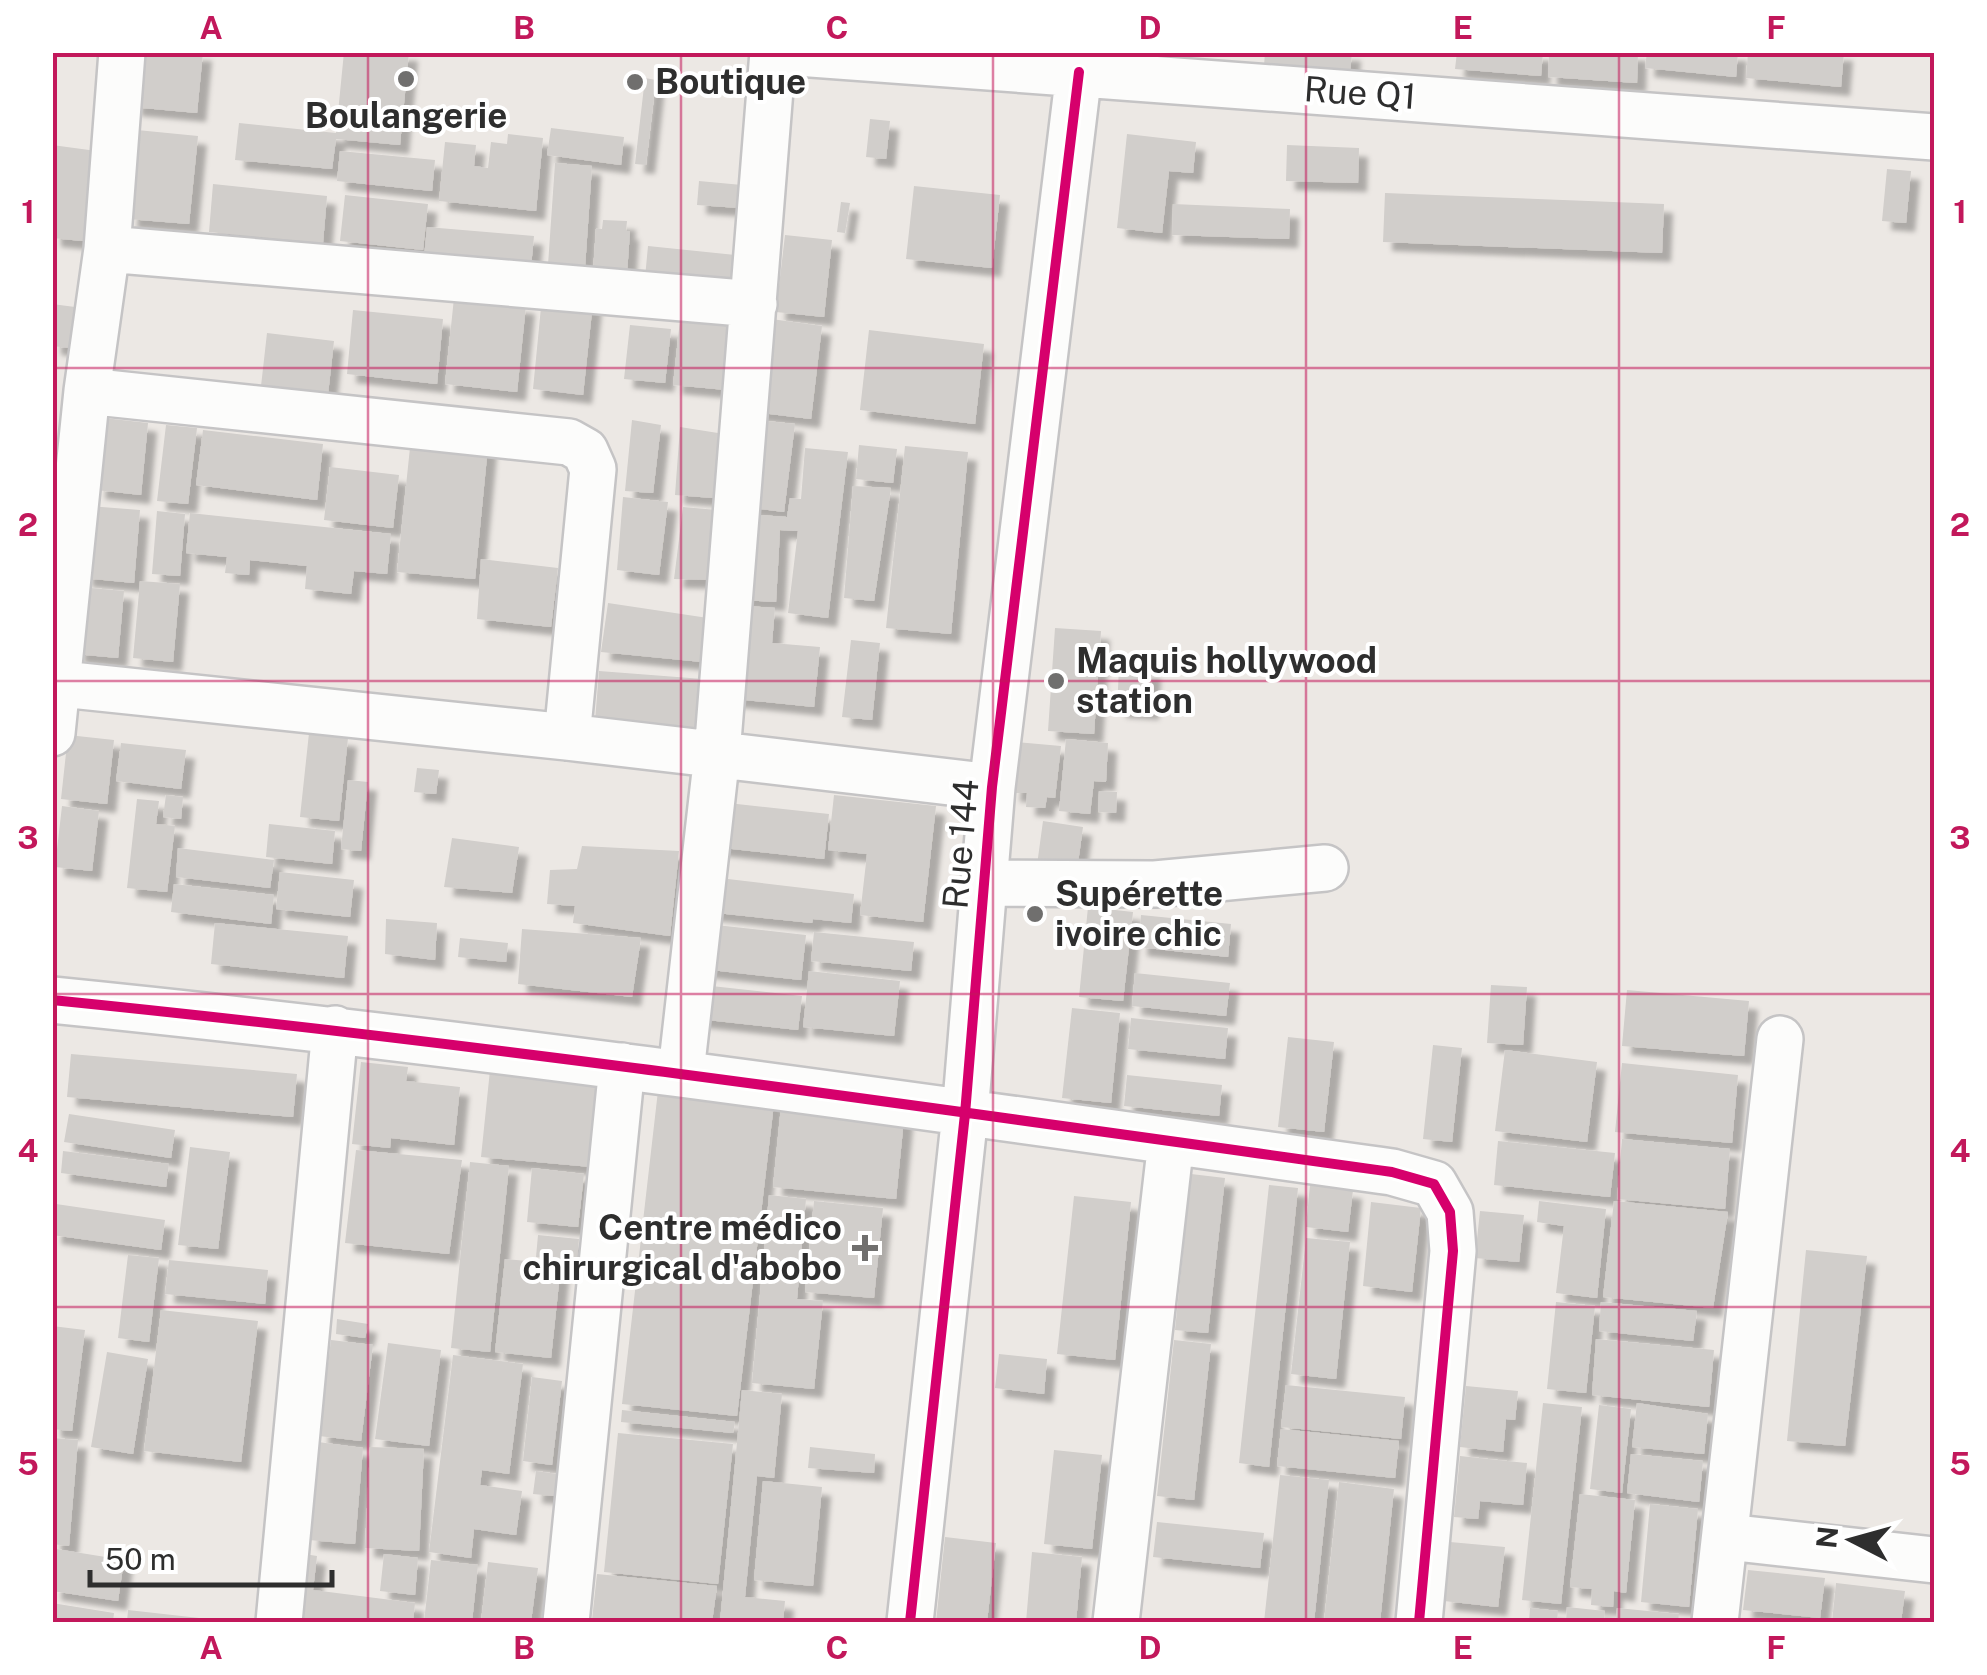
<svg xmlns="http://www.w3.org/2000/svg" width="1987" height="1675" font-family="'Public Sans',sans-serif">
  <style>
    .building { fill: #d1cecb; filter: url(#shadow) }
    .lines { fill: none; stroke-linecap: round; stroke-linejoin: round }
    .minor-casing { stroke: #c5c4c5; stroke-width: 50 }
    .minor { stroke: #fcfcfb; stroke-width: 45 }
    .cycleway-casing { stroke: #fff; stroke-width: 16 }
    .cycleway { stroke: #d6006c; stroke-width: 10 }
    .grid { fill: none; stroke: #c2185b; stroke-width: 2.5; stroke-opacity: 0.55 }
    .poi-dot { fill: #706f6e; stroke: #fff; stroke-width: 4 }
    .labels { text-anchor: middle; stroke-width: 8; stroke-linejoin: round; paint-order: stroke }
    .poi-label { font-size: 35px; font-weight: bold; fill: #2e2e2e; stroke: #fff; text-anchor: start }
    .street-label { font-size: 35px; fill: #2e2e2e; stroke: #fff }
    .neatline { fill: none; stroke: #c2185b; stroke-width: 4 }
    .grid-label { font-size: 32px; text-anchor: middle; font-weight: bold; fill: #c2185b }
  </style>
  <defs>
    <filter id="shadow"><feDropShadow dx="9" dy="9" stdDeviation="2.5" flood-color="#0004"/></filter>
  </defs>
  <rect width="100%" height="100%" fill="#ece8e4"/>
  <path class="building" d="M138,52H203L197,113L132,107Z
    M344,52H409L400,145L336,139L332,169L235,160L239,123L336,133Z
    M1265,52H1352L1350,73L1264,66Z
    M1457,52H1543L1541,76L1455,69Z
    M1549,52H1638L1637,83L1548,77Z
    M1647,52H1738L1736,77L1645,68Z
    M1748,52H1844L1841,87L1746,78Z
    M645,78L656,80L646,165L635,164Z
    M870,119L890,121L886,159L866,157Z
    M551,128L624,137L621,165L547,155Z
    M137,130L198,136L189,224L128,219Z
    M508,134L543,138L536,211L439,201L445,142L476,145L474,166L488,168L491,142L507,144Z
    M1127,134L1196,142L1193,173L1169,171L1162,233L1117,228Z
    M52,145L104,152L93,242L52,238Z
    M1287,145L1359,148L1358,183L1286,181Z
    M340,151L435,160L432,191L337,181Z
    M555,163L592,166L585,268L548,265Z
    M1887,169L1911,171L1906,223L1882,221Z
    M699,181L742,185L739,208L697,205Z
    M213,184L327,196L323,243L209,232Z
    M914,186L1000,195L992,268L906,259Z
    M1385,193L1664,204L1662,253L1383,242Z
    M345,195L428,204L423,250L340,241Z
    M841,202L850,203L845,233L837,232Z
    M1173,204L1290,209L1289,239L1172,235Z
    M603,220L627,221L626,231H630L627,274L593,272L596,228L602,229Z
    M427,227L534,236L530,277L423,268Z
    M785,235L832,240L824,317L776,312Z
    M648,246L745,256L740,299L644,288Z
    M542,297L593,302L583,395L533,389Z
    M454,298L526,305L517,392L445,384Z
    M52,304L75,307L70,348L52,346Z
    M353,310L443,319L437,384L347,374Z
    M764,318L822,326L811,419L753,412Z
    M680,320L733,325L726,390L673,385Z
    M630,325L671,329L665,383L624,379Z
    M869,330L984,344L975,424L860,410Z
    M267,333L334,341L327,403L260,395Z
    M104,418L148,423L141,495L96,490Z
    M632,420L661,425L653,493L625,491Z
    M756,420L795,424L784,512L745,507Z
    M166,425L197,428L188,504L157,501Z
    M680,427L718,433L713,498L675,495Z
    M203,430L323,444L317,500L196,485Z
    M411,438L488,446L475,579L397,572Z
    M859,445L897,449L893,483L856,479Z
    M905,446L968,452L951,634L886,628Z
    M805,448L848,452L828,618L788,613L798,531L780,530L776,602L738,600L745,514L787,517L790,498L801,499Z
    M330,467L399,475L393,528L324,520Z
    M853,486L891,488L874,601L844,598Z
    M623,497L668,502L659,575L617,570Z
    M89,506L140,510L134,583L83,578Z
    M683,507L717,510L714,580L674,579Z
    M157,511L185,514L180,576L152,574Z
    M190,513L391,534L387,574L354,571L351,594L305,589L307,566L250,560L249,575L225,573L227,557L186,553Z
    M481,559L558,568L551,627L477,619Z
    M140,581L180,584L173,662L133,658Z
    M80,587L124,591L118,658L75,654Z
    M608,603L708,618L702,662L601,652Z
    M735,605L775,608L772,643L820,647L814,707L726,698Z
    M1055,628L1101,631L1094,734L1048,731Z
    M851,640L880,643L872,720L842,717Z
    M1119,668L1152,670L1150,711L1117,709Z
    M599,671L703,679L699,735L595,721Z
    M309,733L348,738L339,821L300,817Z
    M68,735L114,740L107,804L61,799Z
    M1066,739L1108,743L1106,782L1094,781L1090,814L1059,811Z
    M1016,742L1061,746L1055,798L1047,797L1045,808L1026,807L1027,793H1011Z
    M121,743L186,750L181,789L116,781Z
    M417,768L439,770L436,794L414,792Z
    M348,780L368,782L361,851L341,849Z
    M1099,791L1117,792L1116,813L1098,812Z
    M166,795L183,797L181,819L163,817Z
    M834,795L936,806L923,922L860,915L867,854L828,850Z
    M137,799L159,801L156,824L175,826L167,892L127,888Z
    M719,802L829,814L824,859L714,847Z
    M62,806L99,811L92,871L55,867Z
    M1043,821L1083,827L1077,870L1037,865Z
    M269,824L335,831L332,864L266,857Z
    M452,838L519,847L512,893L444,887Z
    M582,846L679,851L670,936L573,923L575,906L547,904L550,870L577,869Z
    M178,848L274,860L270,888L176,877Z
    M280,872L354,880L350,917L276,909Z
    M711,877L854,894L851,923L813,919L812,923L707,912Z
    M174,884L274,895L271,924L171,912Z
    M1088,907L1133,912L1123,1001L1079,997Z
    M1141,915L1231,924L1228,957L1138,947Z
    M386,919L437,923L435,960L385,954Z
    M215,923L348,936L344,978L211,964Z
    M707,924L806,935L801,980L702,969Z
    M522,929L641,938L632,997L518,984Z
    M814,932L914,942L911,971L811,961Z
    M460,938L508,943L506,962L458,957Z
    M809,971L900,981L894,1036L803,1027Z
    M1135,973L1230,983L1226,1016L1132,1006Z
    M693,984L802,996L798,1030L689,1018Z
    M1491,985L1527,987L1523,1045L1487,1043Z
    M1627,990L1749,1001L1744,1056L1622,1046Z
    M1072,1008L1120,1013L1111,1103L1062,1098Z
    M1131,1018L1228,1028L1225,1059L1128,1049Z
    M1288,1037L1334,1042L1324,1132L1278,1127Z
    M1433,1045L1462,1048L1452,1142L1423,1139Z
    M1505,1050L1597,1062L1587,1142L1495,1131Z
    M71,1054L297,1074L293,1117L67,1097Z
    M361,1062L408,1067L406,1081L460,1087L454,1145L391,1138L390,1148L352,1144Z
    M1622,1063L1738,1075L1732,1143L1615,1132Z
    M490,1070L600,1081L591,1167L481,1157Z
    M1127,1075L1222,1085L1219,1116L1124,1106Z
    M659,1082L775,1095L737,1416L622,1404Z
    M782,1096L905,1109L896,1199L773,1187Z
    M69,1114L175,1130L171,1158L64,1142Z
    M1622,1139L1730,1149L1725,1209L1617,1199Z
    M1498,1141L1615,1153L1610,1197L1494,1185Z
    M190,1147L230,1152L218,1249L178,1245Z
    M356,1150L462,1160L449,1254L345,1243Z
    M63,1151L169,1164L166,1187L61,1173Z
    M470,1162L509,1166L490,1352L451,1348Z
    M532,1168L584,1174L578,1227L527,1222Z
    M1191,1174L1225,1178L1208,1333L1175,1330Z
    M1269,1185L1298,1188L1269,1467L1239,1463Z
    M1310,1185L1353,1190L1348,1232L1306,1227Z
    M769,1195L806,1199L797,1299L823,1301L814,1389L752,1383Z
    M1074,1196L1131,1202L1115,1360L1057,1354Z
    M814,1201L883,1208L874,1298L805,1292Z
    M1539,1201L1606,1209L1597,1298L1556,1293L1564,1226L1537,1222Z
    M1614,1201L1728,1212L1713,1308L1603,1297Z
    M1371,1202L1421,1208L1412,1292L1363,1286Z
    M56,1204L165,1220L161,1250L52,1235Z
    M1480,1211L1524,1215L1519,1262L1475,1258Z
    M538,1235L579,1239L577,1262L536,1257Z
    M1306,1238L1350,1242L1336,1379L1291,1374Z
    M1806,1250L1867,1256L1845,1446L1787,1441Z
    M128,1255L159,1258L149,1342L118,1338Z
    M505,1259L561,1264L551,1358L495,1352Z
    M169,1260L268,1270L265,1304L165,1294Z
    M1556,1302L1595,1306L1586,1393L1547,1389Z
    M1601,1302L1697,1311L1693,1341L1599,1331Z
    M161,1310L258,1321L241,1462L144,1451Z
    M337,1319L368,1324L365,1338L336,1334Z
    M52,1326L85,1330L72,1431L52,1429Z
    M1596,1339L1714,1350L1709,1407L1592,1395Z
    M331,1340L373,1345L361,1441L319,1436Z
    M1174,1340L1211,1344L1194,1500L1157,1496Z
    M388,1343L441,1350L429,1446L375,1439Z
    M107,1352L148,1359L133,1454L91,1447Z
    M999,1354L1047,1359L1044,1394L995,1388Z
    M453,1355L523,1364L509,1474L482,1470L480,1485L522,1491L516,1535L474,1529L471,1558L429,1552Z
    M532,1377L562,1381L552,1465L523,1461Z
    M1286,1385L1405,1397L1401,1439L1281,1427Z
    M1466,1386L1518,1391L1515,1420L1506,1419L1503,1452L1460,1447Z
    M742,1390L782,1394L774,1478L757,1476L745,1597L785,1601L783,1622H720Z
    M1543,1403L1582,1407L1561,1604L1522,1600Z
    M1637,1403L1708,1414L1704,1454L1632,1447Z
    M1599,1405L1631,1409L1622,1493L1590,1489Z
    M622,1410L735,1422L733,1433L621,1422Z
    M1281,1429L1399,1441L1395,1478L1277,1466Z
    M618,1433L733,1444L718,1584L604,1572Z
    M52,1438L78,1440L69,1546L52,1544Z
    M318,1442L363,1448L355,1544L309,1540Z
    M370,1447L424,1449L419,1551L365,1548Z
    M810,1447L875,1454L874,1473L808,1468Z
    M1054,1450L1102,1455L1092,1549L1044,1544Z
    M1631,1454L1703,1461L1699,1502L1627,1493Z
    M1460,1456L1527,1463L1523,1505L1480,1501L1478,1519L1454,1517Z
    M536,1471L557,1474L554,1496L533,1494Z
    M1280,1475L1329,1480L1314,1622H1264Z
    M763,1481L822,1487L813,1586L754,1580Z
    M1339,1482L1394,1489L1380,1622H1324Z
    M1580,1494L1635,1500L1626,1593L1614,1591L1613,1607L1591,1605L1592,1589L1570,1587Z
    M1650,1504L1698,1509L1689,1607L1641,1602Z
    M1157,1522L1264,1533L1260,1568L1153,1557Z
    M945,1537L996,1543L987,1622H936Z
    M1450,1542L1505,1547L1498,1607L1444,1601Z
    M56,1549L124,1560L118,1601L52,1591Z
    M1032,1552L1082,1557L1076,1622H1026Z
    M298,1553L317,1556L313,1590L415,1603L413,1622H289Z
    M384,1554L418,1558L415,1595L380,1591Z
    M431,1560L478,1565L472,1622H424Z
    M488,1562L538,1568L531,1622H481Z
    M1748,1570L1825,1578L1820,1618L1743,1610Z
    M597,1574L717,1586L712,1622L592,1620Z
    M1836,1583L1905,1591L1901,1622H1832Z
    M52,1603L114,1613L113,1622H52Z
    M1567,1607L1605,1611L1604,1622H1566Z
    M1530,1608L1558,1611L1557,1622H1529Z
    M1617,1608L1679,1614L1678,1622H1616Z
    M128,1610L217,1620V1622H127Z"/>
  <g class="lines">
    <g class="minor-casing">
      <path id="minor" d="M784,52L1934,137
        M107,249L754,304
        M87,391L569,442L585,451L593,469L567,737
        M52,683L567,737L992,787
        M52,733L87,391L107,249L122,52
        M986,883L1155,884L1325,868
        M52,1000C501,1045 946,1110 1392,1172L1434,1184L1450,1212L1453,1251L1419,1622
        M681,1072L717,754L773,52
        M1727,1537L1934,1560
        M279,1622L335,1029
        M566,1622L622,1066
        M910,1622L965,1114L992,787L1079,72
        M1116,1622L1171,1141
        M1715,1622L1780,1039"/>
    </g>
    <use href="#minor" class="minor"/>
    <g class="cycleway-casing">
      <path id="cycleway" d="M52,1000C501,1045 946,1110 1392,1172L1434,1184L1450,1212L1453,1251L1419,1622
        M910,1622L965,1114L992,787L1079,72"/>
    </g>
    <use href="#cycleway" class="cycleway"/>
  </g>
  <path class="grid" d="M368,52V1622M681,52V1622M993,52V1622M1306,52V1622M1619,52V1622M52,368H1934M52,681H1934M52,994H1934M52,1307H1934"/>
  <g class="poi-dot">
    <circle cx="406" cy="79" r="10"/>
    <circle cx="635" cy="82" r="10"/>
    <circle cx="1056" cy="681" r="10"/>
    <circle cx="1035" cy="914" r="10"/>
    <path d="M860 1233h10v10h10v10h-10v10h-10v-10h-10v-10h10z"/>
  </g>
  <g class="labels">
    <g class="poi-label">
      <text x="655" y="94">Boutique</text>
      <text x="406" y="128" text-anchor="middle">Boulangerie</text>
      <text x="1076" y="673">Maquis hollywood<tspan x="1076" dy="40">station</tspan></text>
      <text x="1055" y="906">Supérette<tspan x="1055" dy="40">ivoire chic</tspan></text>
      <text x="842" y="1240" text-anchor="end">Centre médico<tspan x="842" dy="40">chirurgical d'abobo</tspan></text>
    </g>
    <g class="street-label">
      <text transform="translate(1360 93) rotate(4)" y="12">Rue Q1</text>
      <text transform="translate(961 844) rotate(-85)" y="12">Rue 144</text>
    </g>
  </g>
  <rect width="1987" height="1675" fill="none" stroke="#ffffff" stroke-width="110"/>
  <g transform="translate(1852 1540) rotate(276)" stroke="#ffffff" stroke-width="8" paint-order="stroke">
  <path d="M0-8L18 38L0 25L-18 38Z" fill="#2e2e2e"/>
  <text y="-15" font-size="28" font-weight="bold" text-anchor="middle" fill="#2e2e2e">N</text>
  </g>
  <path d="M90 1570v15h242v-15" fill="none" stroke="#2e2e2e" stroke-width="5"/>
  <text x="105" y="1570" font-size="30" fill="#2e2e2e" stroke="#ffffff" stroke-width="8" paint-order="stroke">50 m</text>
  <rect x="55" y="55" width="1877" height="1565" class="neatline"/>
  <g class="grid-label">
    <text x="211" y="39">A</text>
    <text x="524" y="39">B</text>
    <text x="837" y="39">C</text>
    <text x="1150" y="39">D</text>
    <text x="1463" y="39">E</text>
    <text x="1776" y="39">F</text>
    <text x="28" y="223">1</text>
    <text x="1960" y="223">1</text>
    <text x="28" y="536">2</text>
    <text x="1960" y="536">2</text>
    <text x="28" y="849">3</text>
    <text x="1960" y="849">3</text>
    <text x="28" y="1162">4</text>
    <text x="1960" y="1162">4</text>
    <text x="28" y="1475">5</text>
    <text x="1960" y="1475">5</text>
    <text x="211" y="1659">A</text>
    <text x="524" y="1659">B</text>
    <text x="837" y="1659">C</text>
    <text x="1150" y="1659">D</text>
    <text x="1463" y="1659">E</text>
    <text x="1776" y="1659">F</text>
  </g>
</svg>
